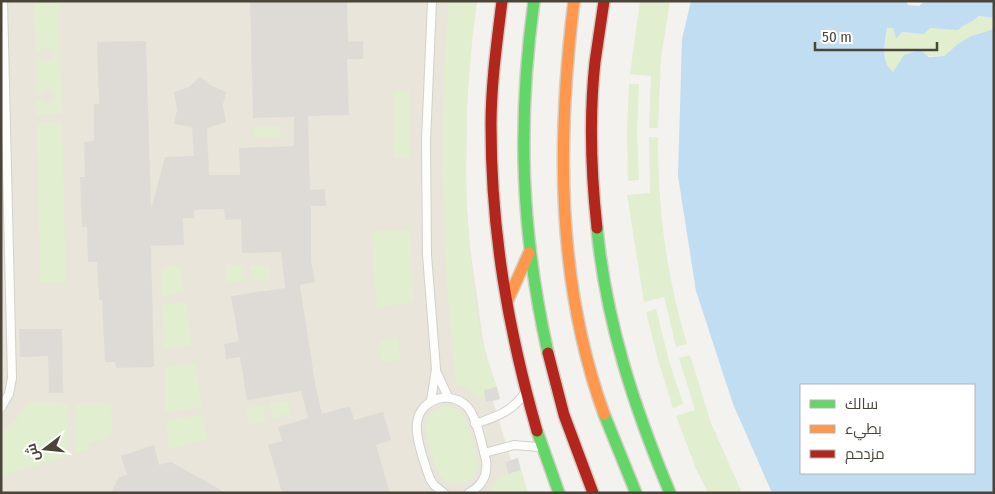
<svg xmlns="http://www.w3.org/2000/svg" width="995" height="494" font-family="'Fira Sans Condensed',Cairo,sans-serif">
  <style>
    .education { fill: #eae5da }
    .green { fill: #e1eecf }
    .water { fill: #c0ddf1; fill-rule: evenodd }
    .building { fill: #dedbd6 }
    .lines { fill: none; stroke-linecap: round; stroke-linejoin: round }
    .lane-casing { stroke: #d2d0cb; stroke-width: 10 }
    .fast-casing { stroke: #d3cfc5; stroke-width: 14 }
    .slow-casing { stroke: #d3cfc5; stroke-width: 14 }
    .jam-casing { stroke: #d3cfc5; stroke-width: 14 }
    .lane { stroke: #fdfdfc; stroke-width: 8 }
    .fast { stroke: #63d668; stroke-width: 11 }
    .slow { stroke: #ff974d; stroke-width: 11 }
    .jam { stroke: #b3261e; stroke-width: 11 }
  </style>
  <rect width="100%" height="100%" fill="#f4f2ee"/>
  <path class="education" d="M1,1H477L471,46L467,96L466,197L470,247L484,347L500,399L493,401L511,460L505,462L508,474L521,470L528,493H1Z"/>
  <path class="green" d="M34,1H59L62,114L37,115L36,99H40L44,103H49L53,100L54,95L52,91L47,89L42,91L40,95H36L35,57H39C44,64 49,63 53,57L50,49C45,47 42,48 39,53H35Z
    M449,1H477C465,91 462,181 472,271C475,296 478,322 484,347C487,360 492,374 497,387L484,390L485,396L480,398L469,389L456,384C442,257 437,129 449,1Z
    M640,1H670L661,58L658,128H649L651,76L630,74Z
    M979,16L994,18V29L971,36L958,44L944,56H904L893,73C880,60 886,43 887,28H893L896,39L902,32L911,33L930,28L958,29C965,23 972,23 979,16Z
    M629,84H639L637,132L639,180L628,181L627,132Z
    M410,91L409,158H394L393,92Z
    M37,123H62L66,283H40Z
    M280,126V137L254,138V127Z
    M649,137H658C658,212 666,272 687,344L676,347L664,297L644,302L627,195L650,193Z
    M410,230L414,302L378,308L374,282L372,231Z
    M225,265H246L242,273L246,281L227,282Z
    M249,265L269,266L270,279L250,280L252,273L249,269Z
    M180,266L184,292L162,296L161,267Z
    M186,301L192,345L164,350L162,305Z
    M656,309L668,357L683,404L673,408L658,360L646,312Z
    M397,338L401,360L382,363L378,341Z
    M690,355L711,423L742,493H708L696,469L676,416L695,410L679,358Z
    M195,362L202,407L165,413V367Z
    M288,401L291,413L272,419L273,411L269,407L268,404Z
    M27,402L68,403V456L1,476V432L17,419Z
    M76,403H111L112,436L88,443L89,449L76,453Z
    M265,405L266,408L263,413L268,420L249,425L245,408Z
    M447,406C453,407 457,409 461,413C468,419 479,459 477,468C475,476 469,482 462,484C436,491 430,447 425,429C426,415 434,408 447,406Z
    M203,414L207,439L169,450L166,421Z
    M521,470L528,493H490L499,476Z"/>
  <path class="water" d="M691,1H906L908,5L919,6L925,1H994V18L979,16C972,23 965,23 958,30L930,28L924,34L902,32L896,39L893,28H887C885,43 880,61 893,72L904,55L920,50L929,57L944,56L958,44L971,36L994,29V493H772L733,404L696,291L678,176L682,39ZM801,385H974V473H801Z"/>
  <path class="building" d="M250,1H347L348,42L363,41V59H347L349,115L308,116L310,190L325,189L326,206H311V261L315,282L300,285L315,383L322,414L350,406L354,420L383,412L391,440L376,445L390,493H282L268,445L282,441L278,427L308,418L301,391L247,400L240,357L226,359L224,344L239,341L231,296L285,288L281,252L242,253L241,219L225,220L224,209L194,210V218H183L184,245L151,246L154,367L116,368L115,362H105L102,300H99L97,262H88L87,227H82L80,177H85L84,142L94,141V104H99L97,42L146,41L151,209L165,157L194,156L192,127L174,124L177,110L174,92L189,87L200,77L210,85L226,92L223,105L226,122L207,128L209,175H240L239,148L294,146V117L253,118Z
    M19,329H62L63,393H49L48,356L20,357Z
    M497,387L500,399L486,402L484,390Z
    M154,445L159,465L171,462L226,493H111L119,477L127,475L121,456Z
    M518,458L521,470L508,474L505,462Z"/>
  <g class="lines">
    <g class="lane-casing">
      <path id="lane" d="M437,373L448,397
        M431,401L436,369L427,255L426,141L432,1
        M1,408L9,394L12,378L3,1
        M475,424C495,417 512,412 524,394
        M484,453L514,445L538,447
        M444,493L434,485L430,479C425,465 415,438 417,423C420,397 454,389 469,409C478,421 482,446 486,460C488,475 482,486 469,493"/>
    </g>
    <g class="fast-casing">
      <path id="fast" d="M534,1C517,124 521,232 548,353
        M597,228C606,322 634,407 670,493
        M604,414L636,493
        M537,431L559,493"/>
    </g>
    <g class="slow-casing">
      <path id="slow" d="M574,1C557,139 556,281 604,414
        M507,302L529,253"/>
    </g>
    <g class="jam-casing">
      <path id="jam" d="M502,1C497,42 491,84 491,125C491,232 508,329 537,431
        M597,228C591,173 589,117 595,62C598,42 601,21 604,1
        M548,353L564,415L593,493"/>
    </g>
    <use href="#lane" class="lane"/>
    <use href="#fast" class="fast"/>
    <use href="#slow" class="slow"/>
    <use href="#jam" class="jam"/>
  </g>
  <rect width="995" height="494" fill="none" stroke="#4b4439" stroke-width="5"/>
  <rect x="800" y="384" width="175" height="90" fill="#ffffff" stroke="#b7b4b0"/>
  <rect x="810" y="400" width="25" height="8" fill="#63d668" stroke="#b7b4b0"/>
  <text x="845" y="409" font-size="15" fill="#4b4439">سالك</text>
  <rect x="810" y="425" width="25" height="8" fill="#ff974d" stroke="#b7b4b0"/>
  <text x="845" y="434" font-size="15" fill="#4b4439">بطيء</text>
  <rect x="810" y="450" width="25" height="8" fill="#b3261e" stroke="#b7b4b0"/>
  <text x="845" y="459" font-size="15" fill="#4b4439">مزدحم</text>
  <g transform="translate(45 449) rotate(254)" stroke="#ffffff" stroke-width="4" paint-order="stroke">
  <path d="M0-4L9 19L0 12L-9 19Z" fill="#4b4439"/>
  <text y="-8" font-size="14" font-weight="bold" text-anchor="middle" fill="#4b4439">ش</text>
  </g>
  <path d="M815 42v8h122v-8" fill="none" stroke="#4b4439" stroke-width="2.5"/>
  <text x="822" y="42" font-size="15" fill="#4b4439" stroke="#ffffff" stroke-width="4" paint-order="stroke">50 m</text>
</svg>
